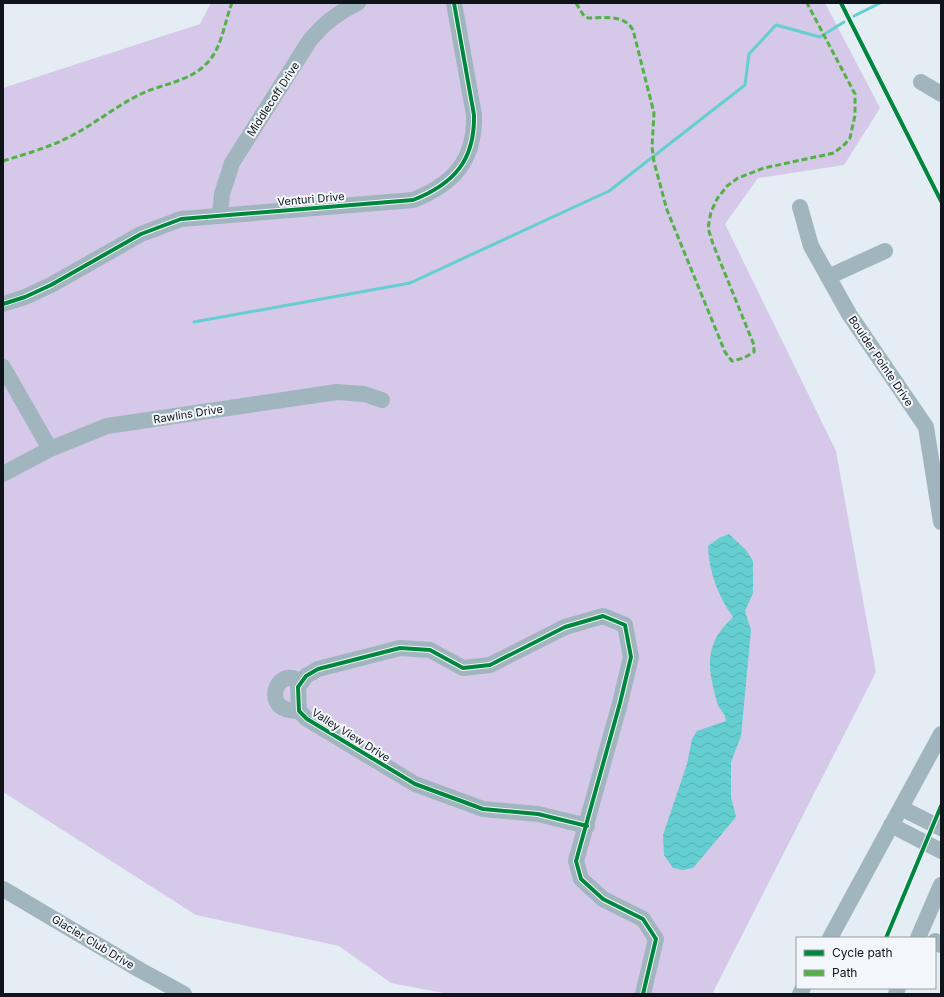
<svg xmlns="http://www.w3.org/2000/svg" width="944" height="997" font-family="Inter,sans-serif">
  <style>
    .green { fill: #d5c8e9 }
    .water { fill: url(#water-waves) }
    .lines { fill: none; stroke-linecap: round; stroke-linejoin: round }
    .stream { stroke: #65ced0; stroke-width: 3 }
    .minor { stroke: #a1b5be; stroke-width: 16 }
    .quiet { stroke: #54b145; stroke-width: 3; stroke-dasharray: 6 3; stroke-linecap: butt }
    .cycleway-casing { stroke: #f3f7fb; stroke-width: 6 }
    .cycleway { stroke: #00873e; stroke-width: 4 }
    .labels { text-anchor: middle; stroke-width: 4; stroke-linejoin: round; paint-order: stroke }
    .street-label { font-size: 11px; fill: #0e141a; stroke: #f3f7fb }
  </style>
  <defs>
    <pattern id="water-waves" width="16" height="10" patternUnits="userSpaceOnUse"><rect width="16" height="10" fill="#65ced0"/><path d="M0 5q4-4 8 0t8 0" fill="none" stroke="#56b0b2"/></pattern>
  </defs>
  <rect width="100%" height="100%" fill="#e4ecf4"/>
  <path class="green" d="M211,3H825L880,108L844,165L758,178L725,224L836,451L876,672L712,994H449L391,983L339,946L196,915L3,792V88L200,24Z"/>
  <path class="water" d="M729,534L746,550L753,561V593L745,611L751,630L741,736L731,762V797L736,817L693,868L683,870L673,868L664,855L663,835L687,764L692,739L697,731L726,721C725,711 719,710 717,702C707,666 704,644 733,617C718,596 709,572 708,546L719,538Z"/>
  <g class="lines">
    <path class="stream" d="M854,16L880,3
      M194,322L410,283L609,191L745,85L749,54L776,25L820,37L844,22"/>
    <path class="minor" d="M921,82L941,94
      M800,207L811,246L849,314L926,427L941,522
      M220,215L222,194L232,163L310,40C324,23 338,12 358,3
      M828,277L885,251
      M3,304L25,297L51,285L141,234L181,219L413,200C454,184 475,160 474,115L454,3
      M3,367L50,449
      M3,474L50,449L107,426L337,392L364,394L382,400
      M299,711C294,710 288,711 283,708C271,702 273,682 287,678C292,677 298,680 303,681
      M901,808L941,828
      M891,825L941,851
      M587,826L538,814L483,809L415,784L307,719L299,711L298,687L306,676L318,669L400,648L430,650L463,668L490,665L565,627L603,616L625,625L631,657L620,703L576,861L581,879L603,899L643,919L656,939L643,994
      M3,889L140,970L184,994
      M830,938L941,734
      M918,938L941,885
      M935,941L941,945
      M800,994L803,988
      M896,994L898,988"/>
    <path class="quiet" d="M576,3L584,16L588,18C604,18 624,14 633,30L654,113L652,147L654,162L667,210L725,352L732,361L744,358L754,352V345L713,244L708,228L711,212L717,199L727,186L738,178L764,168L834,153L845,144L850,138L855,115V94L807,3
      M3,161C25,154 48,148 69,137C95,124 117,105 143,93C163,84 190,81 206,64C222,49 224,23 232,3"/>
    <g class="cycleway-casing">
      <path id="cycleway" d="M841,3L941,201
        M3,304L25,297L51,285L141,234L181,219L413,200C454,184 475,160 474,115L454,3
        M587,826L538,814L483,809L415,784L307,719L299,711L298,687L306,676L318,669L400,648L430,650L463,668L490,665L565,627L603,616L625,625L631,657L620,703L576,861L581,879L603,899L643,919L656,939L643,994
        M886,938L941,806"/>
    </g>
    <use href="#cycleway" class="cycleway"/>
  </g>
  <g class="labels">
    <g class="street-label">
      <text transform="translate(273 99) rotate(-57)" y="4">Middlecoff Drive</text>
      <text transform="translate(311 199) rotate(-5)" y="4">Venturi Drive</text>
      <text transform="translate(881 361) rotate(56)" y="4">Boulder Pointe Drive</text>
      <text transform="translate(188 414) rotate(-9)" y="4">Rawlins Drive</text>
      <text transform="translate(351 735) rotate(32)" y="4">Valley View Drive</text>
      <text transform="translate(93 942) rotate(31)" y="4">Glacier Club Drive</text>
    </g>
  </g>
  <rect width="944" height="997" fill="none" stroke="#0e141a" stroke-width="8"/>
  <rect x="796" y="937" width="140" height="52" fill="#f3f7fb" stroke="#979ca1"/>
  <rect x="804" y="950" width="20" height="6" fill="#00873e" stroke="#979ca1"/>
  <text x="832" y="957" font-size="12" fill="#0e141a">Cycle path</text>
  <rect x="804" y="970" width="20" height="6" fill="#54b145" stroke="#979ca1"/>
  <text x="832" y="977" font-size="12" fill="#0e141a">Path</text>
</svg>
